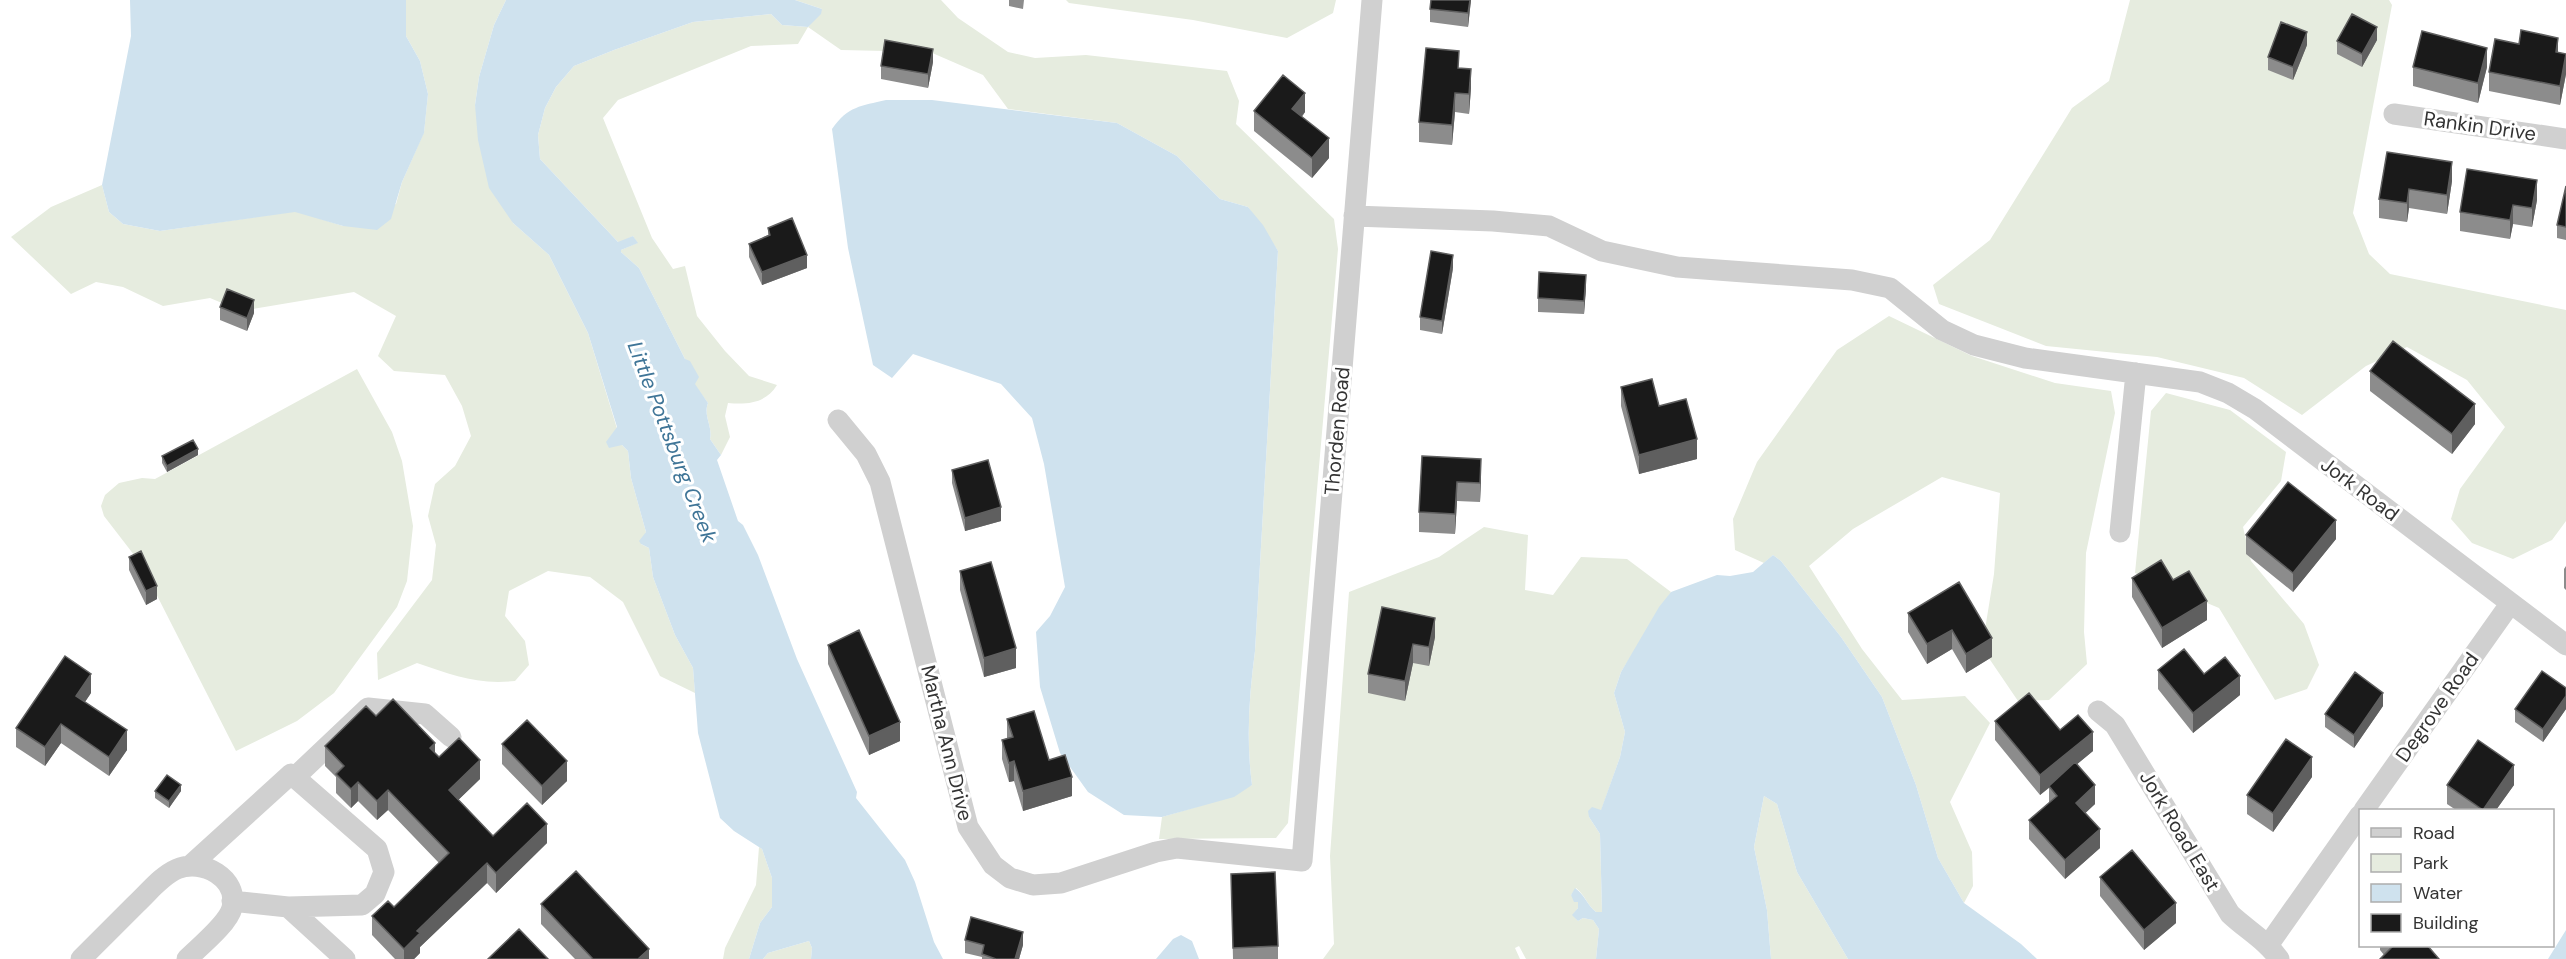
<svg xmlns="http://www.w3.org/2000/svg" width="2566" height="959" font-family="'DM Sans',sans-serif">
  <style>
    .green { fill: #e6ecdf }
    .water { fill: #cfe2ee }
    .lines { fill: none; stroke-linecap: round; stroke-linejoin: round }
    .minor { stroke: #d0d0d0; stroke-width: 21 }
    .wall { fill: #8c8c8c }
    .shaded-wall { fill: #5f5f5f }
    .building { fill: #1a1a1a; stroke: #5f5f5f; stroke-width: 1.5 }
    .labels { text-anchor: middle; stroke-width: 6; stroke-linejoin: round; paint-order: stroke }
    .street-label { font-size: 20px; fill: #333; stroke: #fff }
    .water-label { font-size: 21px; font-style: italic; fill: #3f7597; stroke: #fff }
  </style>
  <rect width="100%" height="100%" fill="#fff"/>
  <path class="green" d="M406,0H506L494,25L479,77L475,105L513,223L549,255L588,333L622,445L628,451L631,478L646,532L641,544L649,548L653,577L675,635L693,668L695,693L660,676L623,602L590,577L548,571L509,591L505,616L525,641L529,665L515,681C476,685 453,675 417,663L378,680L377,653L432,580L436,545L428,516L435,484L455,466L471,436L462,406L445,375L394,371L378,356L396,316L354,292L241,311L210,298L163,306L123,287L96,282L71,294L11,237L51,207L102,185L109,212L123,224L160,231L296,211L343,226L396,204L402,182L424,132L428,94L420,61L406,36Z
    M795,0H941L958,18L1008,52L1035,58L1086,55L1227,71L1239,101L1236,124L1334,219L1338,249L1288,823L1276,838L1159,839L1162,817L1196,807L1252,785C1246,740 1249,696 1255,651L1278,251L1248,207L1220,199L1177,156L1117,123L1008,109L983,75L930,52L841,50L808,27L798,44L751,46L618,100L603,118L652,238L673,269L685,266L697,316L725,351L749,376L777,385C766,403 748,405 728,403L725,416L730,437L721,455L710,439C713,426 703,416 708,403L694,384L685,359L639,268L621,252V250L637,243L633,236L619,243L540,159L538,135L545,108L556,87L574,66L614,50L693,22L771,14L782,25L808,27L822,9Z
    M1066,0H1336L1333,13L1287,38L1193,20L1069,3Z
    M2130,0H2389L2392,5L2353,213L2369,254L2390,274L2566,310V521L2552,540L2513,559L2472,543L2451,519L2460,489L2505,427L2467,380L2407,347L2366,366L2302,415L2244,378L2157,357L2046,346L1939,304L1933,285L1990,240L2072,108L2109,81Z
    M1889,316L1972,356L2055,383L2111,391L2115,413L2086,553L2084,632L2087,664L2049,700L2018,701L1982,648L1994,574L2000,493L1942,477L1853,529L1809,566L1862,649L1902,700L1965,696L1990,723L1950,802L1972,852L1973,886L1964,903L1938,858L1916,785L1882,697L1841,637L1781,561L1773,555L1764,563L1735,550L1733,519L1757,462L1837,350Z
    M357,369L392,432L402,461L413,526L407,581L397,607L334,693L297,721L236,751L141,564L104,516L101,506L105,495L119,483L142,478L155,479Z
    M2166,393L2230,410L2286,452L2281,481L2243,527L2251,561L2304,624L2319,665L2307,689L2275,700L2219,608L2135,573L2151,411Z
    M1484,527L1528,535L1525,590L1553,595L1581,557L1627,559L1671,592L1621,672L1614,693L1625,732L1620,757L1601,811L1589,817L1600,834L1602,912H1596C1587,905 1585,895 1576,888L1571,895L1578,901V908L1573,915L1578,921L1583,918L1593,920L1599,929L1596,959H1526L1519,946L1515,948L1520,959H1323L1334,944L1330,856L1349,592L1439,557Z
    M1764,796L1777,804L1797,872L1848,959H1771L1767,910L1754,847Z
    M759,847L762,849L772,878V907L760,923L749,959H723L725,948L756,885Z
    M809,941L812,948L811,959H763L768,953Z"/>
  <path class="water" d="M130,0H406V36L420,61L428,94L424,133L402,182L391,219L377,230L343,226L295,212L160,231L123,224L109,212L102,185L131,36Z
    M506,0H795L822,9L821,14L808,27L782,25L771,14L693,22L614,50L574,66L556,87L545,108L538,135L540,159L618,242L633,236L638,243L621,250V252L639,268L685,359L690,361L699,377L695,384L708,403C703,416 713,426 710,439L721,455L717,460L738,521L743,525L758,555L797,659L857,792L856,798L905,860L915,882L934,942L943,959H811L812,948L809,941L768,953L763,959H749L760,923L772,907V878L762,849L734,831L720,818L698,733L693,668L675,635L653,577L649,548L641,544L639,541L646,532L631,478L628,451L622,445L609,448L606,442L617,427L588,333L549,255L513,223L489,188L478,140L475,105L479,77L494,25Z
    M886,100H932L1117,123L1177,156L1220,199L1248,207L1263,225L1278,251L1255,651C1249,696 1246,740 1252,785L1234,797L1162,817L1124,815L1088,792L1060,753L1040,687L1036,632L1050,616L1065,587L1044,464L1032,418L1001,384L913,354L892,378L873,365L848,248L832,129C848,106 861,106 886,100Z
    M1773,555L1781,561L1841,637L1882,697L1916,785L1938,858L1964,903L2021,944L2037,959H1848L1797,872L1777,804L1764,796L1754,847L1767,910L1771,959H1596L1599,929L1593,920L1583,918L1578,921L1572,915L1578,908V902H1574L1571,895L1575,888C1585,895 1587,905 1596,912H1602L1600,834L1589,817L1588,811L1592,807L1601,810L1620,757L1625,732L1614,693L1621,672L1659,607L1671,592L1717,575L1730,576L1753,572Z
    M2566,930V959H2548Z
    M1181,935L1192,941L1199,959H1156L1173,939Z"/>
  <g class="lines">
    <path class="minor" d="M2394,114L2566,139
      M1354,216L1493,221L1549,226L1602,251L1677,267L1852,280L1890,288L1942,330L1974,345L2025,358L2200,382L2228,393L2255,409L2566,645
      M838,420L866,454L880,482L968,827L993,865L1010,878L1033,885L1061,883L1156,852L1177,848L1302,861L1372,0
      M2120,532L2136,373
      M2098,711L2115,725L2230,914C2247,930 2266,940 2279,959
      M295,777L368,708L425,714L451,737
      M2364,810L2510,604
      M192,864L291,774L377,849L384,872L375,894L362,905L288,907L232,901
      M288,907L345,959
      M2269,944L2360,815
      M81,959C99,941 118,922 136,904C149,892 161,876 177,869C202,858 239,878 232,908C228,924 199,947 187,959"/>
  </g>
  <path class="wall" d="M1009,0H1024L1023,9L1009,6Z
    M1471,0L1468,27L1430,22V9Z
    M2377,40L2362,67L2337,54V41Z
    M2307,45L2293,80L2268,70V57Z
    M2558,52L2566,54V74L2560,105L2489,91V72Z
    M933,62L928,88L881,79V66Z
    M2413,67H2487L2478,103L2413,86Z
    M1459,68L1471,88L1469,114L1455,112L1452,145L1419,142V122Z
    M1254,111L1305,112L1302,117L1329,158L1312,178L1254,131Z
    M2452,162V181L2447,214L2409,208L2407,222L2379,218V199Z
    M2566,186V240L2557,238V225Z
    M2537,200L2532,227L2513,224L2510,239L2460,231V212Z
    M768,228L807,268L762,285L749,257V244L768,235Z
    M1453,268L1442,334L1420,330V317Z
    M1586,288L1584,314L1538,312V298Z
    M220,307L254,313L247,331L220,320Z
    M2370,371L2475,424L2452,454L2370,391Z
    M1621,387L1697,459L1639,474L1621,406Z
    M198,455L167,472L162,463V456Z
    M1422,456L1481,479L1480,502L1457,501L1455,534L1419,532V512Z
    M952,470L1001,521L965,531L952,483Z
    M2246,535L2336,539L2293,592L2246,554Z
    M129,557L157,599L146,605L129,570Z
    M2566,566V590L2564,588V569Z
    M960,571L1016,668L984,677L960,590Z
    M2132,578L2173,580L2207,620L2162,648L2132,597Z
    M1959,582L1992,657L1966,673L1952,649L1927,664L1908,632V613Z
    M1435,618V637L1429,666L1413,663L1405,701L1368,693V674Z
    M828,645L900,741L869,755L828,664Z
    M2158,670L2204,674L2240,695L2193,733L2158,689Z
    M2566,688V709L2543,742L2515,722V709Z
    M91,693L85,702L127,750L109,776L61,743L45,766L16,747V728Z
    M2383,706L2354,748L2325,727V714Z
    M376,716L435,754L439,757L480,779L458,800L493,836L547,843L496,893L487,883L420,947V953L414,959H395L372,935V916L394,907L439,863L388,810L377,820L358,801L351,808L336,793V777L325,766V746Z
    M1007,719L1049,760L1072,796L1023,811L1014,781L1009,782L1002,759V740L1007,738Z
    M1995,721L2060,730L2093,751L2077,764L2095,804L2085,813L2100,848L2065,879L2029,839V820L2049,803V788L2040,795L1995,740Z
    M502,744L567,781L542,805L502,764Z
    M2312,777L2273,832L2247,814V795Z
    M2447,785H2514L2496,810H2456L2447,804Z
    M155,791H181L169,808L155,798Z
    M1231,874L1278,946V959H1233Z
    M2100,877L2176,923L2144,950L2100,896Z
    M541,904L649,959H575L541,924Z
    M965,940L1023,945L1019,959H982V957L965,953Z
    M2380,945H2427L2384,955L2380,950Z"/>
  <path class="shaded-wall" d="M1470,0H1471L1468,27V13Z
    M2377,27V40L2362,67V54Z
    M2307,32V45L2293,80V67Z
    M2558,38V57L2556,52Z
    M2487,48V67L2478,103V83Z
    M933,49V62L928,88V74Z
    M2566,55V74L2560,105V86Z
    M1471,69V88L1469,114V94Z
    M1305,93V112L1292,128V109Z
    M1455,93V112L1452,145V125Z
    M1329,138V158L1312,178V158Z
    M2452,162V181L2447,214V195Z
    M2537,180V200L2532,227V208Z
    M2409,189V208L2407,222V203Z
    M2513,205V224L2510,239V220Z
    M807,255V268L762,285V272Z
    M1453,255V268L1442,334V321Z
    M1586,275V288L1584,314V301Z
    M254,300V313L247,331V318Z
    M2475,404V424L2452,454V434Z
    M1697,439V459L1639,474V455Z
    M198,449V455L167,472V466Z
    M1481,459V479L1480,502V483Z
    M1457,482V501L1455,534V514Z
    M1001,507V521L965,531V518Z
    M2336,520V539L2293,592V573Z
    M157,586V599L146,605V591Z
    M2207,601V620L2162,648V628Z
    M1435,618V637L1429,666V647Z
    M1952,630V649L1927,664V644Z
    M1992,638V657L1966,673V654Z
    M1413,644V663L1405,701V681Z
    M1016,648V668L984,677V658Z
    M91,674V693L76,715V696Z
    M2240,676V695L2193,733V713Z
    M2383,693V706L2354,748V735Z
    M2566,696V709L2543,742V729Z
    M900,722V741L869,755V736Z
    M61,724V743L45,766V747Z
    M127,730V750L109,776V757Z
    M2093,732V751L2040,795V775Z
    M435,743V762L430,748Z
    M2312,757V777L2273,832V813Z
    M480,760V779L449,809V790Z
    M567,761V781L542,805V786Z
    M1014,761V781L1009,782V763Z
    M2514,765V785L2496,810H2483Z
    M1072,777V796L1023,811V791Z
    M358,782V801L351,808V789Z
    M181,785V791L169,808V801Z
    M2095,785V804L2076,822V803Z
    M388,790V810L377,820V801Z
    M547,824V843L496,893V873Z
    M2100,829V848L2065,879V860Z
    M487,863V883L420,947V953L414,959H404V949L417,931Z
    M2176,903V923L2144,950V930Z
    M1023,932V945L1019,959H1015Z
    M649,949V959H638Z"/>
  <path class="building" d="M1431,0H1470L1468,13L1430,9Z
    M2352,14L2377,27L2362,54L2337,41Z
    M2281,22L2307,32L2293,67L2268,57Z
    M2521,30L2558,38L2556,52L2566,54L2560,86L2489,72L2495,39L2519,44Z
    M2422,31L2487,48L2478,83L2413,67Z
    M885,40L933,49L928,74L881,66Z
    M1426,48L1459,51L1458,68L1471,69L1469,94L1455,93L1452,125L1419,122Z
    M1283,75L1305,93L1292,109L1329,138L1312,158L1254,111Z
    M2387,152L2452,162L2447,195L2409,189L2407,203L2379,199Z
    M2467,169L2537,180L2532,208L2513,205L2510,220L2460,212Z
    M2566,186V227L2557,225Z
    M792,218L807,255L762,272L749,244L770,235L768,228Z
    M1431,251L1453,255L1442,321L1420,317Z
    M1539,272L1586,275L1584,301L1538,298Z
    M227,289L254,300L247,318L220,307Z
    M2393,341L2475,404L2452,434L2370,371Z
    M1652,379L1659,406L1686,399L1697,439L1639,455L1621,387Z
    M193,440L198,449L167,466L162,456Z
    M1422,456L1481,459L1480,483L1457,482L1455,514L1419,512Z
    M988,460L1001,507L965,518L952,470Z
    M2288,482L2336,520L2293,573L2246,535Z
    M141,551L157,586L146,591L129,557Z
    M2161,560L2173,580L2189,571L2207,601L2162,628L2132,578Z
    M991,562L1016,648L984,658L960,571Z
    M1959,582L1992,638L1966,654L1952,630L1927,644L1908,613Z
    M1382,607L1435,618L1429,647L1413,644L1405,681L1368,674Z
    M859,630L900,722L869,736L828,645Z
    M2184,649L2204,674L2225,657L2240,676L2193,713L2158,670Z
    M65,656L91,674L76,696L127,730L109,757L61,724L45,747L16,728Z
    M2542,671L2566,688V696L2543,729L2515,709Z
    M2355,672L2383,693L2354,735L2325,714Z
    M2029,693L2060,730L2078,715L2093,732L2040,775L1995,721Z
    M393,699L435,743L430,748L439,757L459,738L480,760L449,790L493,836L527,803L547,824L496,873L487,863L417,931L420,933L404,949L372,916L388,901L394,907L449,853L388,790L377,801L358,782L351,789L336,774L344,766L325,746L366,706L376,716Z
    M1034,711L1049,760L1065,755L1072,777L1023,791L1014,761L1009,763L1002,740L1013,737L1007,719Z
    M527,720L567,761L542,786L502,744Z
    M2286,739L2312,757L2273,813L2247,795Z
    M2478,740L2514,765L2483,810L2447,785Z
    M2075,762L2095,785L2076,803L2100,829L2065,860L2029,820L2057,796L2049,786Z
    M167,775L181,785L169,801L155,791Z
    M2132,850L2176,903L2144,930L2100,877Z
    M576,871L649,949L638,959H593L541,904Z
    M1275,872L1278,946L1233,948L1231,874Z
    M971,917L1023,932L1015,959H996L982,954L984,945L965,940Z
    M519,929L548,959H488Z
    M2394,945H2427L2439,959H2380Z"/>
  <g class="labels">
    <g class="street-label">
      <text transform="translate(2480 126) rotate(8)" y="7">Rankin Drive</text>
      <text transform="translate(1337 431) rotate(-85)" y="7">Thorden Road</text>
      <text transform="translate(2360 489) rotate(37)" y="7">Jork Road</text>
      <text transform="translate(2437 707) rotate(-55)" y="7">Degrove Road</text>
      <text transform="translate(947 743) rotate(76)" y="7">Martha Ann Drive</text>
      <text transform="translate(2180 831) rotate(59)" y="7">Jork Road East</text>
    </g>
    <g class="water-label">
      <text transform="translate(672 442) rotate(69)" y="7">Little Pottsburg Creek</text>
    </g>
  </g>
  <rect x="2359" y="809" width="195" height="138" fill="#ffffff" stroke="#adadad" stroke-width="1.5"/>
  <rect x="2371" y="828" width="30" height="9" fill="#d0d0d0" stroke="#adadad" stroke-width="1.5"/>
  <text x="2413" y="839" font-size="18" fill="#333333">Road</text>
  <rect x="2371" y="854" width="30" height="18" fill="#e6ecdf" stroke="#adadad" stroke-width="1.5"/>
  <text x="2413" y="869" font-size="18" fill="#333333">Park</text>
  <rect x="2371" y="884" width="30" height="18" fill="#cfe2ee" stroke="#adadad" stroke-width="1.5"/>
  <text x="2413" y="899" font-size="18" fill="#333333">Water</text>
  <rect x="2371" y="914" width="30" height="18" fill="#1a1a1a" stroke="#adadad" stroke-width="1.5"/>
  <text x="2413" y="929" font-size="18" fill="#333333">Building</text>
</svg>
